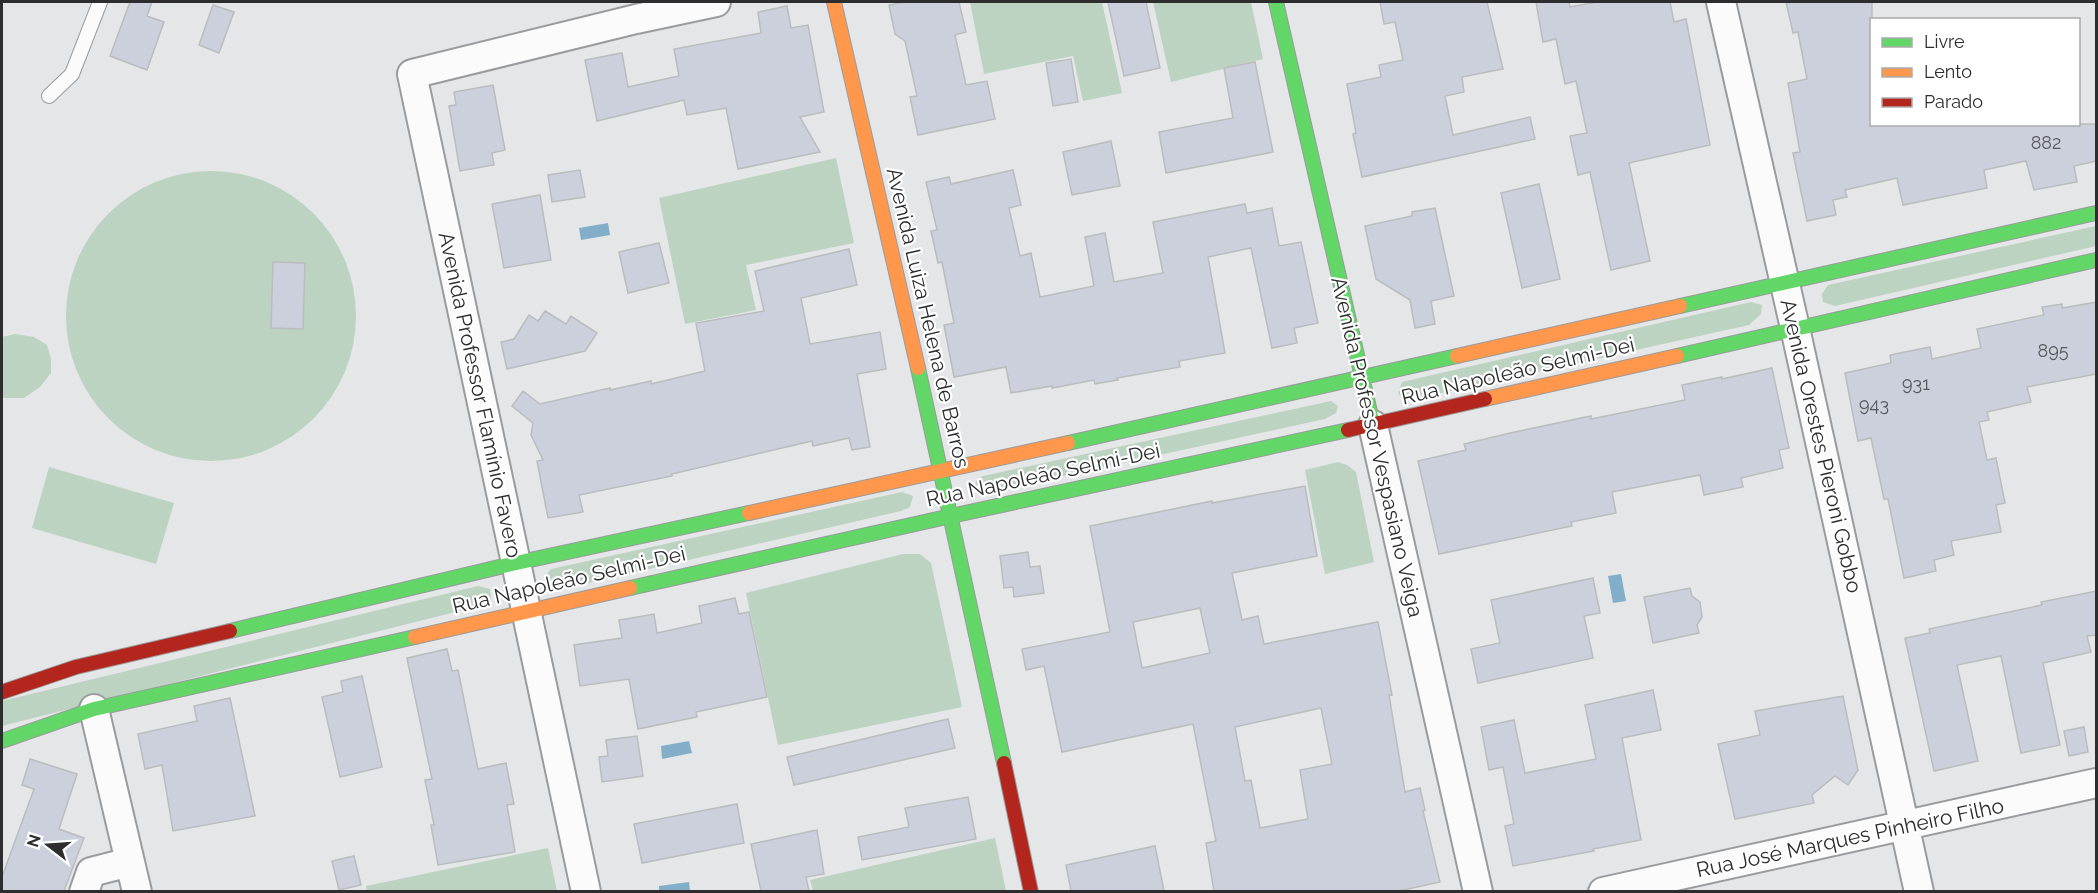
<svg xmlns="http://www.w3.org/2000/svg" width="2098" height="893" font-family="Raleway,sans-serif">
  <style>
    .green { fill: #bcd3c2 }
    .water { fill: #82aec9 }
    .building { fill: #cbd0dc; stroke: #babcbd; stroke-width: 1.5; fill-rule: evenodd }
    .lines { fill: none; stroke-linecap: round; stroke-linejoin: round }
    .lane-casing { stroke: #9a9b9d; stroke-width: 16 }
    .street-casing { stroke: #9a9b9d; stroke-width: 32 }
    .fast-casing { stroke: #9a9b9d; stroke-width: 16 }
    .slow-casing { stroke: #9a9b9d; stroke-width: 16 }
    .jam-casing { stroke: #9a9b9d; stroke-width: 16 }
    .lane { stroke: #fbfbfc; stroke-width: 14 }
    .street { stroke: #fbfbfc; stroke-width: 28 }
    .fast { stroke: #63d668; stroke-width: 14 }
    .slow { stroke: #ff974d; stroke-width: 14 }
    .jam { stroke: #b3261e; stroke-width: 14 }
    .labels { text-anchor: middle; stroke-width: 4.5; stroke-linejoin: round; paint-order: stroke }
    .number-label { font-size: 18px; fill: #56585c }
    .street-label { font-size: 21px; fill: #2d2d2f; stroke: #fff }
  </style>
  <rect width="100%" height="100%" fill="#e4e6e8"/>
  <path class="green" d="M970,2H1102L1122,93L1083,101L1073,56L984,74Z
    M1153,2H1251L1263,59L1171,82Z
    M836,158L854,243L746,265L756,310L685,324L659,198Z
    M66 316a145 145 0 1 1 290 0a145 145 0 1 1-290 0Z
    M2096,226V246L1835,306L1823,302L1822,294L1828,285Z
    M1751,302L1762,305L1761,314L1749,325L1414,399H1403L1398,393L1402,382Z
    M15,334L34,337L47,345L51,359V373L40,387L24,398H4L2,397V337Z
    M1331,401L1338,406L1336,413L1325,419L981,494L974,489L976,481L983,476Z
    M1338,462L1347,465L1356,472L1374,562L1325,574L1305,470Z
    M49,467L174,503L156,564L32,528Z
    M902,492L913,496L910,507L901,511L563,589L545,587L544,577L551,569Z
    M903,554H920L931,563L962,707L778,745L746,593Z
    M478,586L490,589L491,598L483,605L2,726V701Z
    M995,838L1006,891H813L810,880Z
    M548,848L557,891L367,892L366,886Z"/>
  <path class="water" d="M608,223L610,235L581,240L579,228Z
    M1621,574L1626,601L1613,603L1608,576Z
    M689,741L692,753L662,759L661,746Z
    M689,882L690,891H659V886Z"/>
  <path class="building" d="M130,2H152L147,16L164,22L147,70L110,56Z
    M905,2H959L966,32L955,35L966,85L987,81L995,119L918,135L910,97L917,96L905,41L895,34L889,5Z
    M1108,2H1146L1160,68L1124,76Z
    M1380,2H1487L1503,69L1462,77L1464,92L1445,96L1453,135L1530,117L1535,139L1362,177L1353,134L1356,133L1347,84L1381,77L1379,65L1403,60L1395,22L1384,24Z
    M1536,2H1569L1570,7L1597,2H1670L1674,22L1686,19L1710,145L1629,163L1650,261L1611,270L1590,172L1578,175L1570,136L1587,133L1576,81L1565,84L1556,39L1543,42Z
    M1786,2H1872V124H2097V161L2074,166L2077,182L2034,190L2026,161L1984,170L1987,188L1903,205L1897,178L1845,190L1847,197L1833,200L1836,215L1807,221L1793,153L1800,152L1788,83L1807,79L1798,32L1793,33Z
    M213,5L234,12L219,53L199,45Z
    M787,6L791,28L808,25L824,112L800,117L820,152L738,169L726,108L687,115L684,100L597,121L585,60L622,53L628,87L679,76L674,49L761,33L758,12Z
    M1071,59L1078,102L1053,106L1046,63Z
    M1255,62L1273,152L1166,173L1159,132L1233,118L1224,68Z
    M493,85L505,150L492,153L494,165L460,171L449,106L456,105L454,92Z
    M1111,141L1120,186L1072,195L1063,152Z
    M580,170L585,197L552,202L548,175Z
    M1013,170L1021,205L1009,208L1020,256L1031,253L1040,297L1094,286L1085,237L1105,233L1114,282L1163,273L1153,222L1245,204L1247,213L1272,208L1279,246L1301,242L1318,323L1294,328L1297,343L1272,348L1251,248L1208,257L1225,353L1179,361L1180,367L1117,378L1118,380L1095,384L1094,380L1052,388V386L1011,393L1006,367L954,377L944,325L954,323L942,262L938,263L931,231L937,230L926,182L949,177L951,184Z
    M1539,184L1560,279L1522,288L1501,193Z
    M540,195L551,260L504,268L492,204Z
    M1435,208L1454,296L1431,301L1435,324L1415,328L1410,300L1376,279L1365,226L1412,216V212Z
    M659,243L669,283L628,293L619,252Z
    M849,249L857,285L801,298L810,344L880,332L886,369L857,374L870,447L852,450L849,438L813,446L812,441L672,474V476L579,495L583,512L548,518L537,461L543,460L531,435L533,423L512,406L523,391L540,404L610,388V390L651,381V384L705,371L696,323L764,311L755,271Z
    M273,262L305,263L303,329L271,328Z
    M2097,302V374L2027,387L2031,402L1987,412L1989,420L1979,422L1987,460L1996,458L2005,503L1996,505L2001,532L1951,541L1954,555L1934,560L1936,571L1904,578L1888,499H1884L1871,438L1858,441L1845,373L1891,363L1890,355L1930,347L1932,359L1981,348L1977,329L2044,315L2042,307L2062,304V308Z
    M545,311L566,324L571,316L597,333L585,351L507,369L501,342L514,339L529,315L538,321Z
    M1772,368L1789,448L1779,450L1783,468L1741,478L1743,487L1704,495L1700,475L1612,492L1616,513L1571,522L1572,526L1439,554L1418,461L1466,450L1464,444L1510,433L1591,416V419L1685,400L1682,385L1722,377V379Z
    M1305,486L1317,556L1232,573L1242,620L1258,616L1264,644L1378,622L1392,695H1389L1405,792L1420,788L1425,810L1423,811L1440,882L1399,891H1214L1206,843L1216,841L1193,724L1062,752L1044,666L1026,670L1022,649L1110,632L1090,526L1212,501V503ZM1200,608L1210,653L1142,668L1133,622ZM1321,708L1332,764L1300,770L1308,819L1260,828L1251,780L1245,781L1235,727Z
    M1028,552L1030,567L1040,566L1044,593L1014,597L1013,587L1004,588L1000,556Z
    M1593,578L1600,613L1584,616L1593,658L1478,683L1471,649L1500,643L1491,600Z
    M1690,588L1692,596L1700,602L1702,617L1697,625L1699,633L1653,643L1644,597Z
    M2097,591V635L2087,636L2091,652L2043,663L2060,745L2021,753L2001,656L1957,665L1978,761L1934,771L1905,638L1930,633L1929,629L2042,605L2041,602Z
    M735,598L739,614L749,612L767,697L696,712L697,717L638,729L629,679L580,686L574,645L622,638L619,620L654,614L657,633L702,623L699,606Z
    M447,649L452,671L458,670L478,769L506,763L514,804L507,805L515,852L438,865L431,825H434L425,780L432,779L407,658Z
    M362,676L382,767L340,777L322,697L343,692L341,681Z
    M1653,690L1661,730L1622,738L1641,840L1593,849L1594,851L1513,866L1505,826L1514,824L1503,767L1489,770L1481,727L1514,720L1525,773L1596,759L1585,705Z
    M1843,696L1858,770L1848,785L1835,776L1812,795L1814,803L1735,819L1718,744L1760,735L1755,711Z
    M230,698L255,816L173,831L162,765L145,769L138,734L197,721L194,706Z
    M948,719L955,748L794,785L787,757Z
    M2084,727L2088,752L2069,756L2064,731Z
    M637,736L643,776L602,782L599,757L608,756L606,740Z
    M30,759L77,774L59,829L84,838L64,891H2V877L34,789L22,785Z
    M968,797L976,839L862,860L858,837L909,827L905,808Z
    M737,804L744,843L642,863L634,824Z
    M817,830L824,874L806,877L809,891H761L751,844Z
    M1155,846L1164,891H1071L1066,865Z
    M354,856L361,885L339,890L332,861Z"/>
  <g class="lines">
    <g class="lane-casing">
      <path id="lane" d="M49,96L72,74L100,2"/>
    </g>
    <g class="street-casing">
      <path id="street" d="M1721,2L1795,328L1919,892
        M1373,425L1478,892
        M94,709L137,892
        M84,892L91,872L130,862
        M586,892L412,74L636,19L716,2
        M1603,892L2096,783"/>
    </g>
    <g class="fast-casing">
      <path id="fast" d="M1276,2L1373,425
        M1680,306L2096,213
        M1677,356L2096,260
        M918,368L1004,763
        M1068,443L1457,356
        M630,588L951,516L1348,430
        M230,631L516,563L749,513
        M2,741L94,709L415,637"/>
    </g>
    <g class="slow-casing">
      <path id="slow" d="M834,2L918,368
        M1457,356L1680,306
        M1485,399L1677,356
        M749,513L1068,443
        M415,637L630,588"/>
    </g>
    <g class="jam-casing">
      <path id="jam" d="M1348,430L1485,399
        M2,692L76,667L230,631
        M1004,763L1031,892"/>
    </g>
    <use href="#lane" class="lane"/>
    <use href="#street" class="street"/>
    <use href="#fast" class="fast"/>
    <use href="#slow" class="slow"/>
    <use href="#jam" class="jam"/>
  </g>
  <g class="labels">
    <g class="number-label">
      <text x="2046" y="149">882</text>
      <text x="2053" y="357">895</text>
      <text x="1916" y="390">931</text>
      <text x="1874" y="411">943</text>
    </g>
    <g class="street-label">
      <text transform="translate(928 318) rotate(77)" y="7">Avenida Luiza Helena de Barros</text>
      <text transform="translate(1518 371) rotate(-13)" y="7">Rua Napoleão Selmi-Dei</text>
      <text transform="translate(480 395) rotate(78)" y="7">Avenida Professor Flamínio Favero</text>
      <text transform="translate(1821 446) rotate(77)" y="7">Avenida Orestes Pieroni Gobbo</text>
      <text transform="translate(1377 447) rotate(77)" y="7">Avenida Professor Vespasiano Veiga</text>
      <text transform="translate(1043 475) rotate(-12)" y="7">Rua Napoleão Selmi-Dei</text>
      <text transform="translate(569 580) rotate(-13)" y="7">Rua Napoleão Selmi-Dei</text>
      <text transform="translate(1850 838) rotate(-12)" y="7">Rua José Marques Pinheiro Filho</text>
    </g>
  </g>
  <rect width="2098" height="893" fill="none" stroke="#2d2d2f" stroke-width="6"/>
  <rect x="1870" y="18" width="210" height="108" fill="#ffffff" stroke="#ababac" stroke-width="1.5"/>
  <rect x="1882" y="38" width="30" height="9" fill="#63d668" stroke="#ababac" stroke-width="1.5"/>
  <text x="1924" y="48" font-size="18" fill="#2d2d2f">Livre</text>
  <rect x="1882" y="68" width="30" height="9" fill="#ff974d" stroke="#ababac" stroke-width="1.5"/>
  <text x="1924" y="78" font-size="18" fill="#2d2d2f">Lento</text>
  <rect x="1882" y="98" width="30" height="9" fill="#b3261e" stroke="#ababac" stroke-width="1.5"/>
  <text x="1924" y="108" font-size="18" fill="#2d2d2f">Parado</text>
  <g transform="translate(48 845) rotate(287)" stroke="#ffffff" stroke-width="4.5" paint-order="stroke">
  <path d="M0-4.5L10 22L0 15L-10 22Z" fill="#2d2d2f"/>
  <text y="-9" font-size="16" font-weight="bold" text-anchor="middle" fill="#2d2d2f">N</text>
  </g>
</svg>
